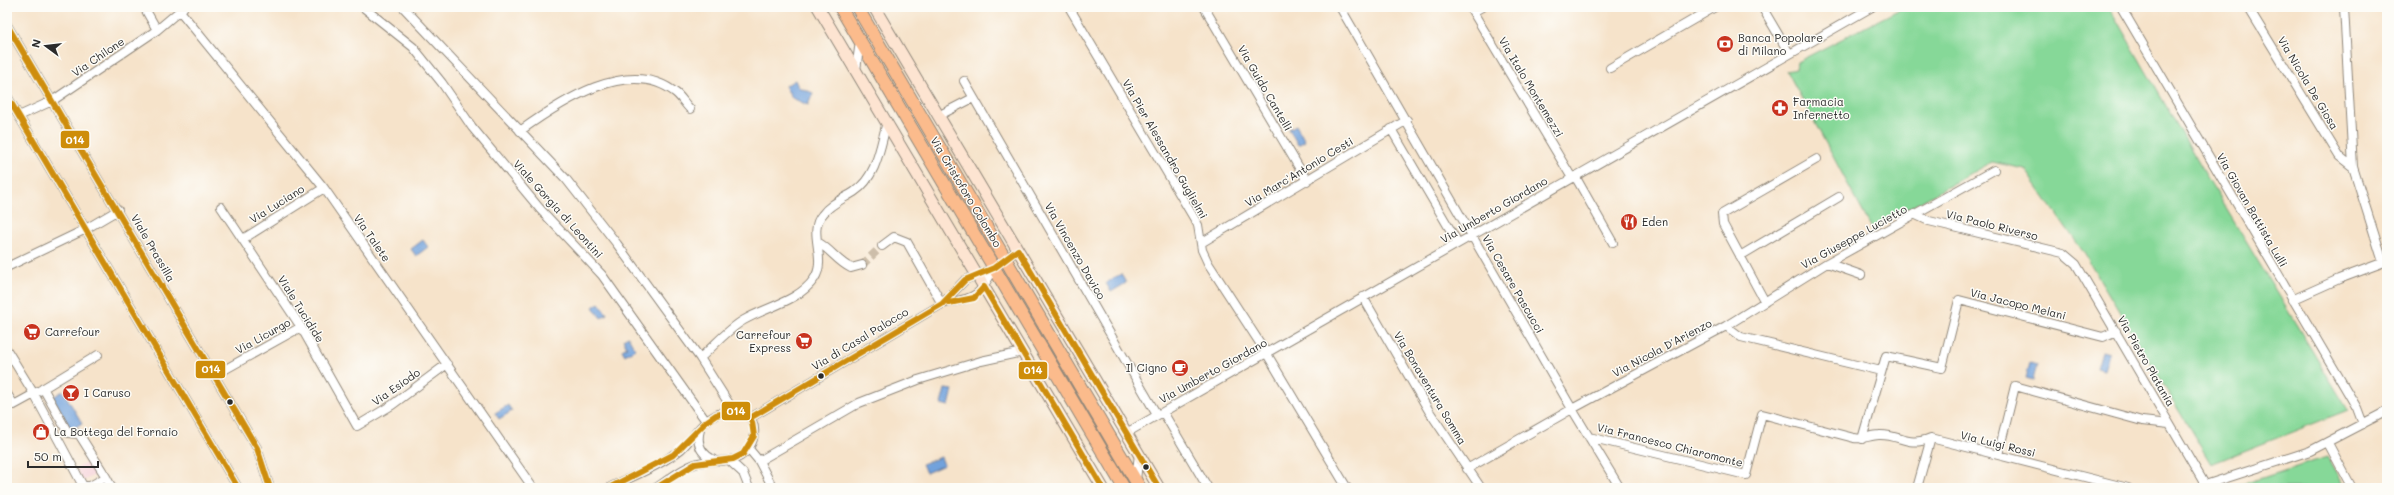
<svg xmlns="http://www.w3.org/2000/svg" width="2394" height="495" font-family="Mali,sans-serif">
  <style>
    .built { fill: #f6cfd7 }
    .green { fill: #86d898; stroke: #588262 }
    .water { fill: #72a2dc; stroke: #4e6684 }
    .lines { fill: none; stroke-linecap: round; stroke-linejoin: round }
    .street-tunnel { stroke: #cdbeaa; stroke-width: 8; stroke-dasharray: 8 4; stroke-linecap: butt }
    .street-casing { stroke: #90877a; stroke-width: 10 }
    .secondary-casing { stroke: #90877a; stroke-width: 13 }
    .primary-casing { stroke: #90877a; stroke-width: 14 }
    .street { stroke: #fff; stroke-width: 8 }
    .secondary { stroke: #fde4d1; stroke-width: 11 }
    .primary { stroke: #fbbb8c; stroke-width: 12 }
    .bus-1-casing { stroke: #fdfcf7; stroke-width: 9 }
    .bus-1 { stroke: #ce8d09; stroke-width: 6 }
    .bus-dot { fill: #2b2b2b; stroke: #fdfcf7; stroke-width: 1.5 }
    .labels { text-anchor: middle; stroke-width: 3; stroke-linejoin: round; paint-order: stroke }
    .poi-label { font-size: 11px; fill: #2b2b2b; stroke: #fdfcf7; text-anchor: start }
    .street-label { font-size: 11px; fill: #2b2b2b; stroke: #fdfcf7 }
    .line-badge { stroke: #fdfcf7; stroke-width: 1.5 }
    .badge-label { font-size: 11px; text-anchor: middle; font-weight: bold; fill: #fff }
  </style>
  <rect width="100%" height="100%" fill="#fdfcf7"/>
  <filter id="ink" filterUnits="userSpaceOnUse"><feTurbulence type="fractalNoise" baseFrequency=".025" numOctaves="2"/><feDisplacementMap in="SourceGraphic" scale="8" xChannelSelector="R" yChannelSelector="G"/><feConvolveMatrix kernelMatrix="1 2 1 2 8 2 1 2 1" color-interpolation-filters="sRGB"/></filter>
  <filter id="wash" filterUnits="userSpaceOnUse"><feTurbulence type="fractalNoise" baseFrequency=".012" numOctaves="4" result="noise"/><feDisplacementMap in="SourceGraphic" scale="16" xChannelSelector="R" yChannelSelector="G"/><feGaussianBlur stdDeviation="0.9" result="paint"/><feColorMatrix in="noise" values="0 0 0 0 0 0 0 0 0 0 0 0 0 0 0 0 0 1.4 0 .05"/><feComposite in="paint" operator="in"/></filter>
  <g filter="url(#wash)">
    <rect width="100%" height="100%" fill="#f6e3ca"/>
    <path class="built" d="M88,462L96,474L83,481L76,469Z"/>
    <path class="green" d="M1904,7H2109L2207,177L2348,410L2211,464L2084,253L2025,169L1992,162L1872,229L1787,71L1796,69L1797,62Z
      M2327,457L2345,488H2231Z"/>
    <path class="water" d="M795,80L798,87L813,93L808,105L792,98L785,86Z
      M1296,125L1305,141L1298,145L1289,129Z
      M423,240L428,247L416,256L411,249Z
      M1121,274L1126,283L1111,292L1106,283Z
      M599,303L607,314L601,318L593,307Z
      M628,336L635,349L625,355L622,350L627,347L623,339Z
      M2102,351L2109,353L2104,370L2097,368Z
      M2030,363L2037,365L2033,380L2026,378Z
      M945,389L953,390L949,406L941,404Z
      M63,391L82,423L71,430L53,397Z
      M508,405L512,411L499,419L495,413Z
      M941,457L944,465L926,473L922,464Z"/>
  </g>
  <g filter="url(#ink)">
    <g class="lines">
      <path class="street-tunnel" d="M862,265L882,246"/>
      <g class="street-casing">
        <path id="street" d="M144,7L157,30
          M363,7L413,47L442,83L472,127L540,209L602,275L706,421
          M403,7L566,179L617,244L700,358L733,410
          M1069,7L1198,225L1202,250L1208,263L1267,354L1347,488
          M1204,7L1307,181
          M1340,7L1572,409L1620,488
          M1470,7L1572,178
          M1762,7L1789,53
          M2121,7L2357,408L2363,424
          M2248,7L2339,156L2353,167
          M2344,7L2353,167L2383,262
          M180,11L324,188L533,488
          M1473,12L1482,7
          M7,25L257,448L270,488
          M1610,68L1715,7
          M856,70L860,41
          M964,81L1157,415
          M7,96L238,488
          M19,116L52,101L157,30L183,8
          M938,116L973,98
          M1391,129L1458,243
          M520,131C559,103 629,55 676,93C681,97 685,104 690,109
          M1575,176L1613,243
          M221,207L301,327L357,426L392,405L447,364
          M1916,215L1929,221L2063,253L2076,264L2207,488
          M243,239L324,188
          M819,243C831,250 838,262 851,268L862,265
          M1201,243L1407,120
          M882,246L894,237L907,242L942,304
          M1740,256L1839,197
          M1827,263L1861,275
          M7,267L84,230L118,210
          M1363,297L1429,411L1481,488
          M2292,300L2339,279L2387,261
          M1765,302L1723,224L1722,214L1817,159
          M942,304C976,297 977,300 994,268
          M1726,326L1827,263L1994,170
          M7,350L34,394L14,405L7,394
          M98,355L34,394L83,486H90L106,477L112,488
          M700,358C714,346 728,329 744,320C766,307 799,301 814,279C828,259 807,232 822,215C830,204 843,199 854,192C877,177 880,147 887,122
          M215,375L301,327
          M43,388L68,433L79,434L106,477
          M1163,412L1208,488
          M750,418L942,304L965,280L994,268L1018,250
          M700,430C696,444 701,454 714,460
          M1128,432L1872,7
          M1589,437L1746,475L1762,414L1854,438C1863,440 1870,435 1879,435C1901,434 1906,448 1931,438L2128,488
          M1862,439L1886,356L1942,368L1959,300L2103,337L2116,331
          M2328,443L2352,488
          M749,449L759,461L773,488
          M1998,455L2015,386L2142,421L2169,424
          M730,461L743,473L749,488
          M759,461L859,403L918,380L981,361L1023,352
          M1467,469L1572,409L1726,326L1741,337L1881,371
          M1136,480L1139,454
          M609,488C632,476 660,466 681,449C693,438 701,422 716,415C723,411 734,409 742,412C763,421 754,451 737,458C726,463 709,459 695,464C681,469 668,480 656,488
          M1917,488L1931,438
          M2196,488L2310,451L2387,411"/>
      </g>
      <g class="secondary-casing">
        <path id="secondary" d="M818,7L1103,488
          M874,7L1159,488"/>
      </g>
      <g class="primary-casing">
        <path id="primary" d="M840,7L1124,488
          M857,7L1140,488"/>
      </g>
      <use href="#street" class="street"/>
      <use href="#secondary" class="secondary"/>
      <use href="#primary" class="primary"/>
      <g class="bus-1-casing">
        <path id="bus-1" d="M7,25L257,448L270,488
          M7,96L238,488
          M949,303L974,298L984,287L1103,488
          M750,418L942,304L965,280L994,268L1018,250L1159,488
          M609,488L673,455L706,422L716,415L736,411L749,416L752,422L754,436L743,454L733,459L695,464L656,488"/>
      </g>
      <use href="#bus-1" class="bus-1"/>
    </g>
  </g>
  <defs>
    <g id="bank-disc" transform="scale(0.9)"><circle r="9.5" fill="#c8321e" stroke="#fdfcf7"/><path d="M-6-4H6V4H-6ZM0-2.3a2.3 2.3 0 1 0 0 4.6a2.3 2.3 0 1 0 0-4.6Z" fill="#fff"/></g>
    <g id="pharmacy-disc" transform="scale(0.9)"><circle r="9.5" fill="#c8321e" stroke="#fdfcf7"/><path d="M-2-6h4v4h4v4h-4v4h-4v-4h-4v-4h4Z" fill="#fff"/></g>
    <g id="restaurant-disc" transform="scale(0.9)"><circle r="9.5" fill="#c8321e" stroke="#fdfcf7"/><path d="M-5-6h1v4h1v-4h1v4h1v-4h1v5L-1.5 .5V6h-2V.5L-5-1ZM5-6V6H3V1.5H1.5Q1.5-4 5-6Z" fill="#fff"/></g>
    <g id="supermarket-disc" transform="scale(0.9)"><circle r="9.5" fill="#c8321e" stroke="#fdfcf7"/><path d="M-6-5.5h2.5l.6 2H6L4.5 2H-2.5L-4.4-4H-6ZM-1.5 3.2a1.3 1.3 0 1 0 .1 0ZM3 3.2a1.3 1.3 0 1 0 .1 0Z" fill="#fff"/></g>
    <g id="cafe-disc" transform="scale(0.9)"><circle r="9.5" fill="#c8321e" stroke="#fdfcf7"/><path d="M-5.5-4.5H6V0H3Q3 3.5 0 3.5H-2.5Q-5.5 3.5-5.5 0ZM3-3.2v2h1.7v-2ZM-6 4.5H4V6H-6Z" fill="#fff"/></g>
    <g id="bar-disc" transform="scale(0.9)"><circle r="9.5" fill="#c8321e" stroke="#fdfcf7"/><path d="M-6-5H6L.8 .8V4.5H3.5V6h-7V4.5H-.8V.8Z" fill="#fff"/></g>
    <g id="shop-disc" transform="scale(0.9)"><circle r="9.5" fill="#c8321e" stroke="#fdfcf7"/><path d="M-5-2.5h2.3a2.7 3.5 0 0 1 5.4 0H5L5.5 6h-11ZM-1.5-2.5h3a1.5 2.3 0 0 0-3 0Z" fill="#fff"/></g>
  </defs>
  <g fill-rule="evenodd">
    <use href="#bank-disc" x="1725" y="44"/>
    <use href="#pharmacy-disc" x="1780" y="108"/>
    <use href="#restaurant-disc" x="1629" y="222"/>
    <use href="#supermarket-disc" x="32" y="332"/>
    <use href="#supermarket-disc" x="804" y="341"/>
    <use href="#cafe-disc" x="1180" y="368"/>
    <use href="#bar-disc" x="71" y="393"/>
    <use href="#shop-disc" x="41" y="432"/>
  </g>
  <g class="bus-dot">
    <circle cx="821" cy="376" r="3.5"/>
    <circle cx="230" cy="402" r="3.5"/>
    <circle cx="1146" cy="467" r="3.5"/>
  </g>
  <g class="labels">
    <g class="poi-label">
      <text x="1738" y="42">Banca Popolare<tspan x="1738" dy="13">di Milano</tspan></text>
      <text x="1793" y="106">Farmacia<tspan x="1793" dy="13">Infernetto</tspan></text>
      <text x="1642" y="226">Eden</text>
      <text x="45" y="336">Carrefour</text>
      <text x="791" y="339" text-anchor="end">Carrefour<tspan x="791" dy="13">Express</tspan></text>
      <text x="1167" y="372" text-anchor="end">Il Cigno</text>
      <text x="84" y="397">I Caruso</text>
      <text x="54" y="436">La Bottega del Fornaio</text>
    </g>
    <g class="street-label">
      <text transform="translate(98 57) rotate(-34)" y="4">Via Chilone</text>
      <text transform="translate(2308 83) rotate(59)" y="4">Via Nicola De Giosa</text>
      <text transform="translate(1531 87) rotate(59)" y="4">Via Italo Montemezzi</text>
      <text transform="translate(1265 88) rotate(60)" y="4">Via Guido Cantelli</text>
      <text transform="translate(1165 149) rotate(60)" y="4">Via Pier Alessandro Guglielmi</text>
      <text transform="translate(1299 172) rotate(-31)" y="4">Via Marc'Antonio Cesti</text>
      <text transform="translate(966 192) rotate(59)" y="4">Via Cristoforo Colombo</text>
      <text transform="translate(277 204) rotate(-32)" y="4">Via Luciano</text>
      <text transform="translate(558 209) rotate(48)" y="4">Viale Gorgia di Leontini</text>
      <text transform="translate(1494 210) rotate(-30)" y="4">Via Umberto Giordano</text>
      <text transform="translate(2252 210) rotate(60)" y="4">Via Giovan Battista Lulli</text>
      <text transform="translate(1992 225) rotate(14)" y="4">Via Paolo Riverso</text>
      <text transform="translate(1854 237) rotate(-29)" y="4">Via Giuseppe Lucietto</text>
      <text transform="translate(372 238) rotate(55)" y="4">Via Talete</text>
      <text transform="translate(153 248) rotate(60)" y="4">Viale Prassilla</text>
      <text transform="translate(1075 251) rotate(60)" y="4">Via Vincenzo Davico</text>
      <text transform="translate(1513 284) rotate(60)" y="4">Via Cesare Pascucci</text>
      <text transform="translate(2018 304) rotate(14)" y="4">Via Jacopo Melani</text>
      <text transform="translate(301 309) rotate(58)" y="4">Viale Tucidide</text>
      <text transform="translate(263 336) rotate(-29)" y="4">Via Licurgo</text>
      <text transform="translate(860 339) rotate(-31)" y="4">Via di Casal Palocco</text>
      <text transform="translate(1662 348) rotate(-28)" y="4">Via Nicola D'Arienzo</text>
      <text transform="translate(2146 361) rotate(60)" y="4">Via Pietro Platania</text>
      <text transform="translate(1213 371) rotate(-29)" y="4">Via Umberto Giordano</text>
      <text transform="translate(396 387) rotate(-35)" y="4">Via Esiodo</text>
      <text transform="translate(1430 388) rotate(59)" y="4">Via Bonaventura Somma</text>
      <text transform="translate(1998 444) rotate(14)" y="4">Via Luigi Rossi</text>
      <text transform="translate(1670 445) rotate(14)" y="4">Via Francesco Chiaromonte</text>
    </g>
  </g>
  <g class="line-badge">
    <rect x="60" y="130" width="30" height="19" rx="4" fill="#ce8d09"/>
    <rect x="195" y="360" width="31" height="19" rx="4" fill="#ce8d09"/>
    <rect x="1018" y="361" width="30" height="19" rx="4" fill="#ce8d09"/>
    <rect x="721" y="401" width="30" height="20" rx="4" fill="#ce8d09"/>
  </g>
  <g class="badge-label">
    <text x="75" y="144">014</text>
    <text x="211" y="373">014</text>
    <text x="1033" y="374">014</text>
    <text x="736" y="415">014</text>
  </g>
  <rect width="2394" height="495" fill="none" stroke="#fdfcf7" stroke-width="24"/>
  <g transform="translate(46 46) rotate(285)" stroke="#fdfcf7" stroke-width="3" paint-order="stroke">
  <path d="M0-3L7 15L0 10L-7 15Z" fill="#2b2b2b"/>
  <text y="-6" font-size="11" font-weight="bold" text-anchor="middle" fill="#2b2b2b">N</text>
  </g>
  <path d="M28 461v6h70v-6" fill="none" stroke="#2b2b2b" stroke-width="2"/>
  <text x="34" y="461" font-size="12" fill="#2b2b2b" stroke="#fdfcf7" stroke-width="3" paint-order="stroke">50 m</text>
</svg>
